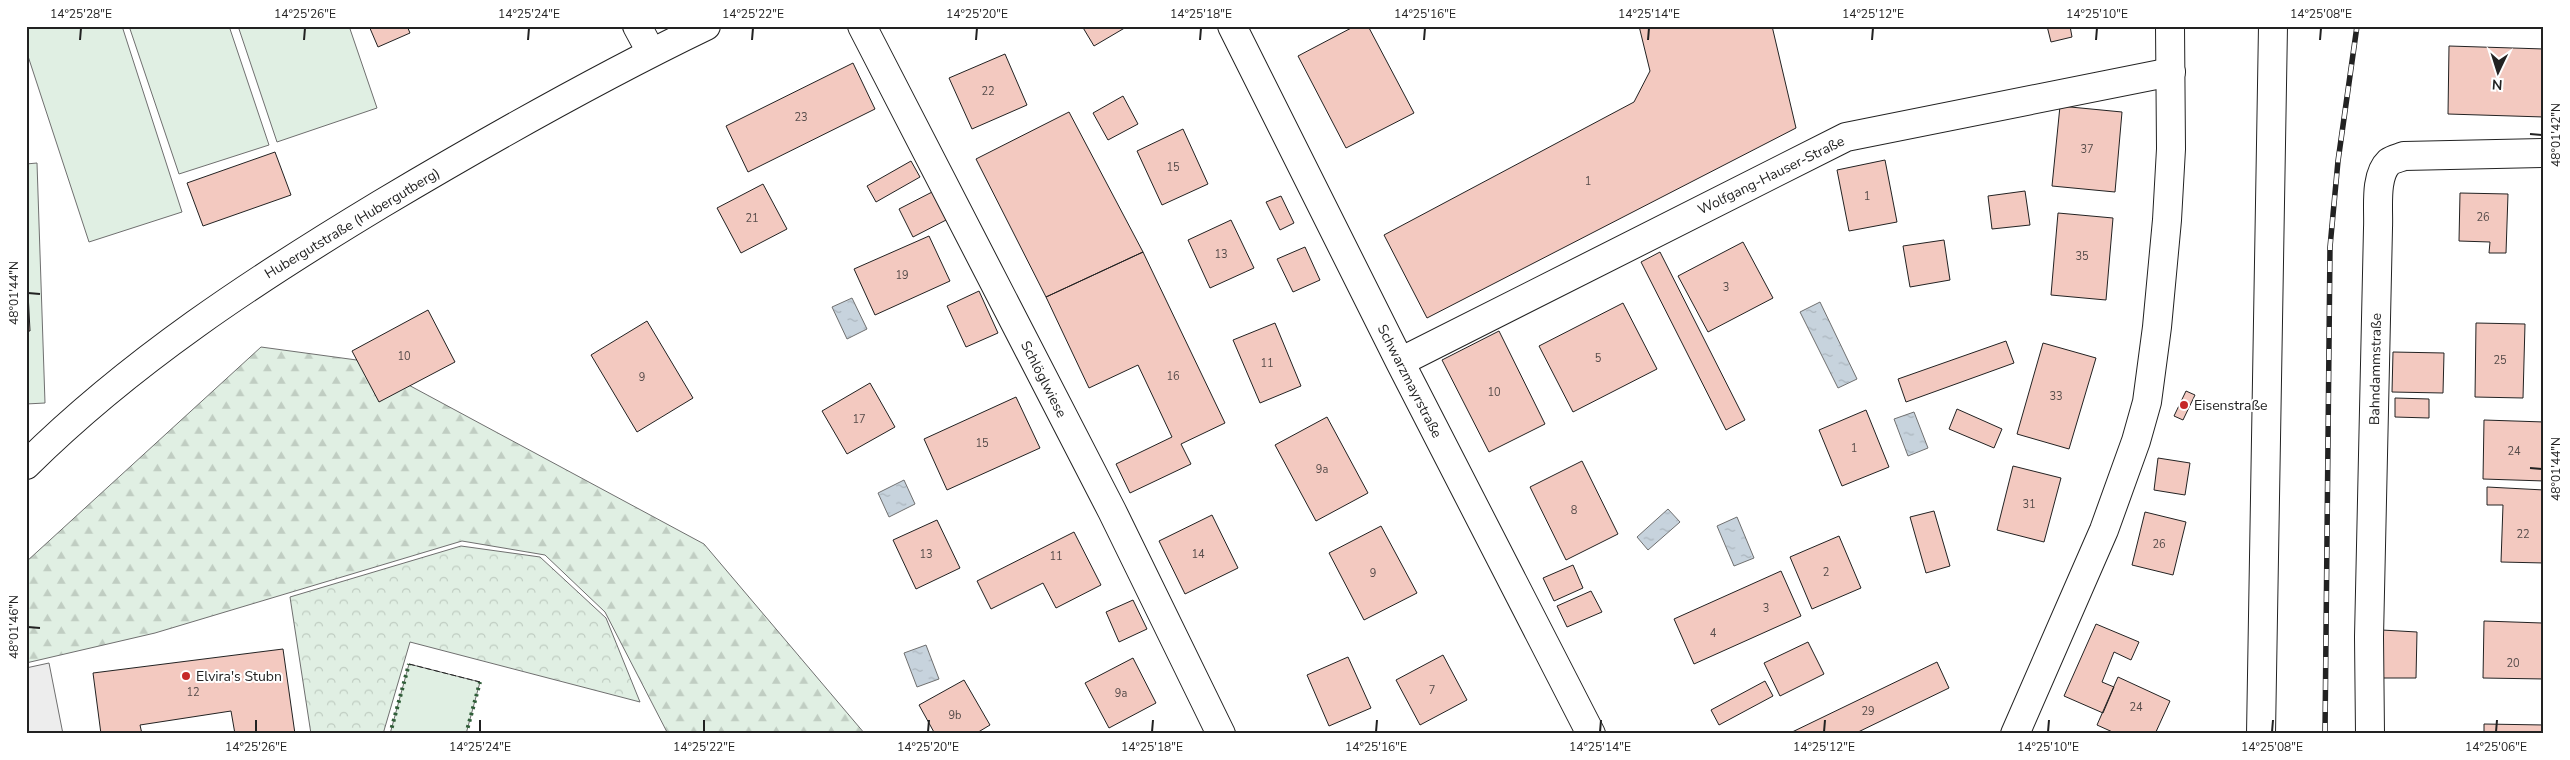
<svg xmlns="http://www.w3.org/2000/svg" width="2570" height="760" font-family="'Nunito Sans',sans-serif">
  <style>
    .forest { fill: url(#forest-firs); stroke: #6f6f6f }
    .park { fill: url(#park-crowns); stroke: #6f6f6f }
    .pitch { fill: #e0efe3; stroke: #6f6f6f }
    .parking { fill: #ededed; stroke: #6f6f6f }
    .water { fill: url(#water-ripples); stroke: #6f6f6f }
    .building { fill: #f3c9c0; stroke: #222 }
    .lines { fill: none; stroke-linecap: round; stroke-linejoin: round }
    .minor-casing { stroke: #222; stroke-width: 30 }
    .tertiary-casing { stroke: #222; stroke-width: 30 }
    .primary-casing { stroke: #222; stroke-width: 30 }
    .minor { stroke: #fff; stroke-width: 28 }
    .tertiary { stroke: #fff; stroke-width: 28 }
    .primary { stroke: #fff; stroke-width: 28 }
    .rail-casing { stroke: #222; stroke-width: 5.5 }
    .rail { stroke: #fff; stroke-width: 4; stroke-dasharray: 11; stroke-linecap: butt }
    .hedge { stroke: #2f5e38; stroke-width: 4; stroke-dasharray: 2.5 4; stroke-linecap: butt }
    .fence { stroke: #222; stroke-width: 1; stroke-dasharray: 6 2.5; stroke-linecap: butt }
    .ticks { fill: none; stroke: #222; stroke-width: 2 }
    .poi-dot { fill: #c62828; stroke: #fff; stroke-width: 2 }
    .labels { text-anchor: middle; stroke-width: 4; stroke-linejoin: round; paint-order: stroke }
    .number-label { font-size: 11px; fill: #564c4a }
    .street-label { font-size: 14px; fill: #222; stroke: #fff }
    .poi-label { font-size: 14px; fill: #222; stroke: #fff; text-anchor: start }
    .neatline { fill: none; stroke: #222; stroke-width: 2 }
    .ticks-label { font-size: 12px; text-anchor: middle; fill: #222 }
  </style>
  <defs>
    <pattern id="forest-firs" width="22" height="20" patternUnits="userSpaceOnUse" patternTransform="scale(1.25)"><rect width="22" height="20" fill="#e0efe3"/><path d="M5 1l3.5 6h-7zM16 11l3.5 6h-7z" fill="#c0cdc2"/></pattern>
    <pattern id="park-crowns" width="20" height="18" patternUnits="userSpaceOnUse" patternTransform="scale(1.25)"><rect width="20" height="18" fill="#e0efe3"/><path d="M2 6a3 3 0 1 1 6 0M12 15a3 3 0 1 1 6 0" fill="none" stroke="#c0cdc2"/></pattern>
    <pattern id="water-ripples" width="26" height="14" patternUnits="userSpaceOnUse" patternTransform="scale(1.25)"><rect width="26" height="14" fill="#c7d3dd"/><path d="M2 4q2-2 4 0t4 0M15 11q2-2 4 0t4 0" fill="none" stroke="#abb5bd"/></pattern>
  </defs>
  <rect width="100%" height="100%" fill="#fff"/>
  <path class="forest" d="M261,347L364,361L704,544L865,734H668L605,612L545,555L462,541L155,633L26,663V562Z"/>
  <path class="park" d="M461,546L540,557L606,618L640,702L410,642L383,734H311L290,597Z"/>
  <path class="pitch" d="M26,26H122L182,212L89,242L26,50Z
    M129,26H229L269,145L179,174Z
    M238,26H349L377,108L277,142Z
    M37,163L45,403L26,404V164Z
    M409,664L480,682L466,734H390Z"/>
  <path class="parking" d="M49,663L63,734H26V668Z"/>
  <path class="water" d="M852,298L867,329L847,339L832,307Z
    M1820,302L1857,379L1838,388L1800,312Z
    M1914,412L1928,448L1908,456L1894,419Z
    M904,480L915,504L889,517L878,493Z
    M1668,509L1680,522L1648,550L1637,537Z
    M1737,517L1754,558L1734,566L1717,526Z
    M926,645L939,679L917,687L904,653Z"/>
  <path class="building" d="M369,26H407L410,33L378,47Z
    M1082,26H1128L1094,46Z
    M1355,26H1368L1414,113L1346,148L1298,56Z
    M1639,26H1772L1796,128L1427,318L1384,235L1634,102L1650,71Z
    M2047,26H2070L2072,37L2051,42Z
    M2449,46L2544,49V117L2448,114Z
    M1005,54L1027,105L972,129L949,78Z
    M853,63L875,109L748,172L726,126Z
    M1123,96L1138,124L1108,140L1093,113Z
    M2060,106L2122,112L2115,192L2052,186Z
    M1069,112L1143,252L1046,297L976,159Z
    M1183,129L1208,184L1162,205L1137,151Z
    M275,152L291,195L203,226L187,183Z
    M1885,160L1897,222L1849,231L1837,170Z
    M911,161L920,177L876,202L867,186Z
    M763,184L787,229L741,253L717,208Z
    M936,190L950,218L913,237L899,209Z
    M2025,191L2030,225L1992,229L1988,196Z
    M2460,193L2508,194L2506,253H2489L2490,242L2459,241Z
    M1281,196L1294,223L1280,230L1266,202Z
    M2058,213L2113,218L2106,300L2051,295Z
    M1231,220L1254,268L1210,288L1188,240Z
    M929,236L950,281L875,315L854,269Z
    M1944,240L1950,280L1910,287L1903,246Z
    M1743,242L1773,298L1708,332L1678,276Z
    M1305,247L1320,280L1293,292L1277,259Z
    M1143,252L1225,423L1181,444L1191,464L1130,493L1116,464L1172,437L1138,365L1089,388L1046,297Z
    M1660,252L1745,420L1726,430L1641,262Z
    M26,254L30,331H26Z
    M979,291L998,333L966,347L947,306Z
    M1623,303L1657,369L1573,412L1539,346Z
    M428,310L455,362L379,402L352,351Z
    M647,321L693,398L637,432L591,355Z
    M1275,323L1301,386L1260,403L1233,340Z
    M2476,323L2525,324L2523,398L2475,397Z
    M1499,331L1545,424L1489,452L1442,360Z
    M2006,341L2014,363L1906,402L1898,379Z
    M2043,343L2096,358L2069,449L2017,434Z
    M2393,352L2444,353L2443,393L2392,392Z
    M870,383L895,427L847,454L822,411Z
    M2186,391L2195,395L2183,420L2174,416Z
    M1016,397L1040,448L947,490L924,439Z
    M2395,398L2429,399V418L2395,417Z
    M1957,409L2002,429L1994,448L1949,429Z
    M1866,410L1889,467L1842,486L1819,430Z
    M1327,417L1368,493L1316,521L1275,445Z
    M2484,420L2544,422V481L2483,479Z
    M2158,458L2190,463L2185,495L2154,490Z
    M1582,461L1618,534L1566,560L1530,487Z
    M2013,466L2061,478L2044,542L1997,530Z
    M2487,487L2544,490V563L2501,562L2503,505H2487Z
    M1934,511L1950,566L1926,573L1910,517Z
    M2145,512L2186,522L2173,575L2132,565Z
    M1212,515L1238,568L1185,594L1159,541Z
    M937,520L960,568L916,589L893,540Z
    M1381,526L1417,593L1364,620L1329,553Z
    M1074,532L1101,585L1056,608L1043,583L991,609L977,581Z
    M1839,536L1861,588L1812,609L1790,557Z
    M1573,565L1583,588L1554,601L1543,578Z
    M1781,571L1801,616L1694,664L1674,619Z
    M1591,591L1602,612L1567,627L1557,606Z
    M1133,600L1147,629L1119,642L1106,612Z
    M2484,621L2542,623L2544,679L2483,678Z
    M2096,624L2139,642L2131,660L2114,652L2102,682L2114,687L2103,713L2064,696Z
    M2382,630L2417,632L2416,678H2381Z
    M1808,642L1824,674L1780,696L1764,663Z
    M283,649L295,734H235L231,711L140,725L142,734H101L93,673Z
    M1443,655L1467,700L1420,725L1396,680Z
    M1348,657L1371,708L1329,726L1307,675Z
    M1133,658L1156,703L1109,728L1085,683Z
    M1937,662L1949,688L1854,734H1788Z
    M2118,677L2170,701L2155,734H2117L2097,725Z
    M964,680L990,725L975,734H935L919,705Z
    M1765,681L1773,696L1719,725L1711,710Z
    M2484,724L2544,725V734H2484Z"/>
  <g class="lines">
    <g class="minor-casing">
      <path id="minor" d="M637,26L651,52
        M862,26L1112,511L1221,734
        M1232,26L1400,362L1591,734
        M1400,362L1846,137L2171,72
        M2370,734L2369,637L2378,228C2379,210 2374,176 2389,162C2393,159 2399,158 2404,156L2544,153"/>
    </g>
    <g class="tertiary-casing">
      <path id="tertiary" d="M26,465C131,361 255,280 381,204C487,141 594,80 706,26
        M2015,734L2104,530L2136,441L2147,402L2157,327L2167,220L2171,149L2170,26"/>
    </g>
    <g class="primary-casing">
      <path id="primary" d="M2261,734L2273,26"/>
    </g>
    <use href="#minor" class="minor"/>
    <use href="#tertiary" class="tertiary"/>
    <use href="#primary" class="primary"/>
    <g class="rail-casing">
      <path id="rail" d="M2325,734L2330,247L2338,161L2357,26"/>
    </g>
    <use href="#rail" class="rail"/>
    <path class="hedge" d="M390,734L409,664
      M466,734L480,682"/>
    <path class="fence" d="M409,664L480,682"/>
  </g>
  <path class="ticks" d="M80,40L81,28M304,40L305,28M528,40L529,28M752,40L753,28M976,40L977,28M1200,40L1201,28M1424,40L1425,28M1648,40L1649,28M1872,40L1873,28M2096,40L2097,28M2320,40L2321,28M2530,134L2542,135M28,293L40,294M2530,468L2542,469M28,627L40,628M256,732V720M480,732V720M704,732V720M928,732L929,720M1152,732L1153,720M1376,732L1377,720M1600,732L1601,720M1824,732L1825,720M2048,732L2049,720M2272,732L2273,720M2496,732L2497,720"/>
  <g class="poi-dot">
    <circle cx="2184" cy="405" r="5"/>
    <circle cx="186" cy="676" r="5"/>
  </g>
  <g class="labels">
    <g class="number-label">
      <text x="988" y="95">22</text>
      <text x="801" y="121">23</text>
      <text x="2087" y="153">37</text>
      <text x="1173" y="171">15</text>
      <text x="1588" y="185">1</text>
      <text x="1867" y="200">1</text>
      <text x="2483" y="221">26</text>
      <text x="752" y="222">21</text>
      <text x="1221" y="258">13</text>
      <text x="2082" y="260">35</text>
      <text x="902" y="279">19</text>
      <text x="1726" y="291">3</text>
      <text x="404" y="360">10</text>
      <text x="1598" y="362">5</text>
      <text x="2500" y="364">25</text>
      <text x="1267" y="367">11</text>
      <text x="1173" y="380">16</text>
      <text x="642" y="381">9</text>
      <text x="1494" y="396">10</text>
      <text x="2056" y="400">33</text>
      <text x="859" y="423">17</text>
      <text x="982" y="447">15</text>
      <text x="1854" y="452">1</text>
      <text x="2514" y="455">24</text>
      <text x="1322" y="473">9a</text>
      <text x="2029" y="508">31</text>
      <text x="1574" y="514">8</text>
      <text x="2523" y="538">22</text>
      <text x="2159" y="548">26</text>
      <text x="926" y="558">13</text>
      <text x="1198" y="558">14</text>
      <text x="1056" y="560">11</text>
      <text x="1826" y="576">2</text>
      <text x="1373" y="577">9</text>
      <text x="1766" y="612">3</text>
      <text x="1713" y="637">4</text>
      <text x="2513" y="667">20</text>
      <text x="1432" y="694">7</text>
      <text x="193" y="696">12</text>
      <text x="1121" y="697">9a</text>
      <text x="2136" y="711">24</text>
      <text x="1868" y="715">29</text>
      <text x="955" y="719">9b</text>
    </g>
    <g class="street-label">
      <text transform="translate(1771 175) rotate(-26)" y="5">Wolfgang-Hauser-Straße</text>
      <text transform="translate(352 223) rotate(-31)" y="5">Hubergutstraße (Hubergutberg)</text>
      <text transform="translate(2375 369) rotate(-89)" y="5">Bahndammstraße</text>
      <text transform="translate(1044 379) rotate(63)" y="5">Schlöglwiese</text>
      <text transform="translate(1410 381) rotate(63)" y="5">Schwarzmayrstraße</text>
    </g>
    <g class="poi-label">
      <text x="2194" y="410">Eisenstraße</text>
      <text x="196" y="681">Elvira's Stubn</text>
    </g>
  </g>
  <rect width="2570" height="760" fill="none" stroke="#ffffff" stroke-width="55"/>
  <g transform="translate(2498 72) rotate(184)" stroke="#ffffff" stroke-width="4" paint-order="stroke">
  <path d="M0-4L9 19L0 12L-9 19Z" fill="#222222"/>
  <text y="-8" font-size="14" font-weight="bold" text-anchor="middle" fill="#222222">N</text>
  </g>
  <rect x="28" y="28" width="2514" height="704" class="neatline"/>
  <g class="ticks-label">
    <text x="81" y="18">14°25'28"E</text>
    <text x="305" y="18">14°25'26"E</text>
    <text x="529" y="18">14°25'24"E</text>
    <text x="753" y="18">14°25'22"E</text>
    <text x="977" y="18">14°25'20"E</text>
    <text x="1201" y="18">14°25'18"E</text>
    <text x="1425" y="18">14°25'16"E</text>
    <text x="1649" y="18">14°25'14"E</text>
    <text x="1873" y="18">14°25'12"E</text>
    <text x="2097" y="18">14°25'10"E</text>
    <text x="2321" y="18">14°25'08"E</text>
    <text transform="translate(2556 135) rotate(-90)" y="4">48°01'42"N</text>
    <text transform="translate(14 293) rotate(-90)" y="4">48°01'44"N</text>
    <text transform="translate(2556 469) rotate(-90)" y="4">48°01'44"N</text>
    <text transform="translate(14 627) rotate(-90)" y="4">48°01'46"N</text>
    <text x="256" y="751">14°25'26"E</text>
    <text x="480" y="751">14°25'24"E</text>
    <text x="704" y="751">14°25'22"E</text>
    <text x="928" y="751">14°25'20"E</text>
    <text x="1152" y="751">14°25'18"E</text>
    <text x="1376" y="751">14°25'16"E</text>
    <text x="1600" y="751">14°25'14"E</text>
    <text x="1824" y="751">14°25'12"E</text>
    <text x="2048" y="751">14°25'10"E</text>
    <text x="2272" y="751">14°25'08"E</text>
    <text x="2496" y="751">14°25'06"E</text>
  </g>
</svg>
